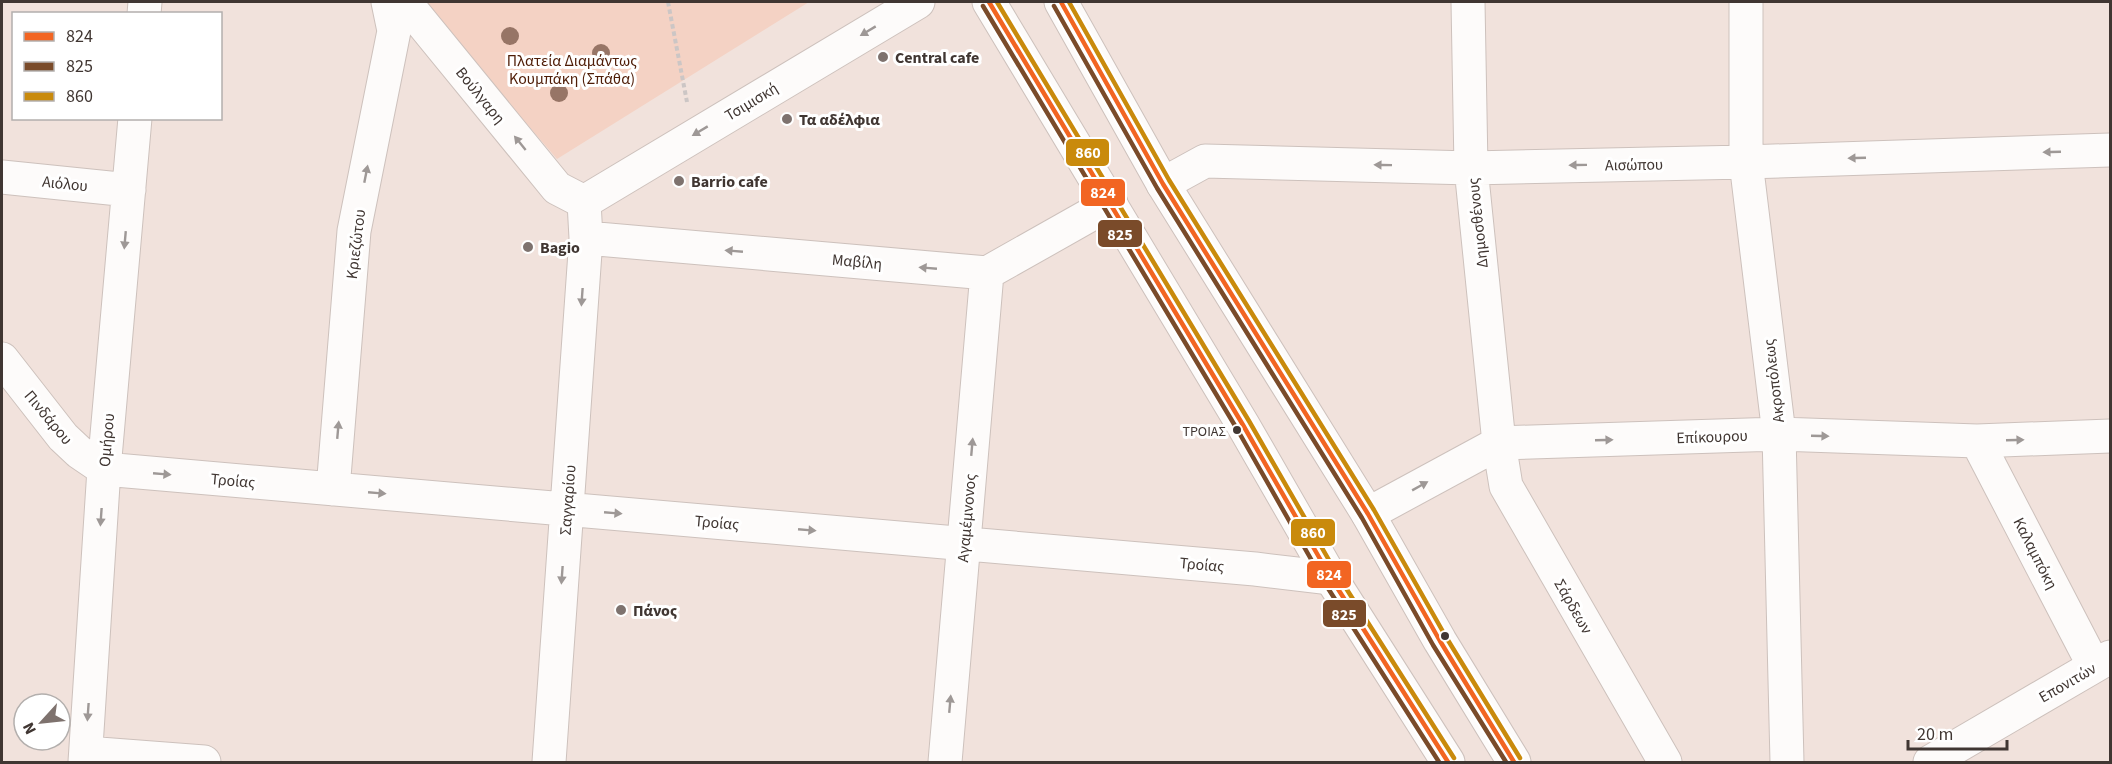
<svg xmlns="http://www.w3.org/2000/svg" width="2112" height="764" font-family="'Source Sans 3',sans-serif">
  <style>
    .green { fill: #f4d2c4 }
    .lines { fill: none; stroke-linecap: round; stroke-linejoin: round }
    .minor-casing { stroke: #cdc1bc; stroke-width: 35 }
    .major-casing { stroke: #cdc1bc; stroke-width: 35 }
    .path { stroke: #ccc6c5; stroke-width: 4; stroke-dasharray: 4.5 3; stroke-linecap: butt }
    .minor { stroke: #fdfbfa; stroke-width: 33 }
    .major { stroke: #fdfbfa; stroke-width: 33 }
    .bus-1-casing { stroke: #fff; stroke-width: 9 }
    .bus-2-casing { stroke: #fff; stroke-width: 9 }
    .bus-3-casing { stroke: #fff; stroke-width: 9 }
    .bus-1 { stroke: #f26522; stroke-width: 4.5 }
    .bus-2 { stroke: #7a4b2a; stroke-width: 4.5 }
    .bus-3 { stroke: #c98a0c; stroke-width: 4.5 }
    .tree { fill: #977566 }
    .oneway { fill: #9e9896 }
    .poi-dot { fill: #7e726e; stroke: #fff; stroke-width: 2 }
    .bus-dot { fill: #403632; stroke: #fff; stroke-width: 2 }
    .labels { text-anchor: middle; stroke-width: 6; stroke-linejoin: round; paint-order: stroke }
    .bus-label { font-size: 14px; fill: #403632; stroke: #fff; text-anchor: end }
    .poi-label { font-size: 16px; font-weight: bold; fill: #403632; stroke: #fff; text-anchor: start }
    .park-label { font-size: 16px; fill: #4e1c06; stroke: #fff }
    .street-label { font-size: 16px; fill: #403632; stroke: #fff }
    .line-badge { stroke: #fff; stroke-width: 2 }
    .badge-label { font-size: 16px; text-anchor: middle; font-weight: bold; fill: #fff }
  </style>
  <rect width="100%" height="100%" fill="#f1e2dc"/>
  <path class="green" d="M422,2H809L557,159Z"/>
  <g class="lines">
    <g class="minor-casing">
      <path id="minor" d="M405,2L557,188L584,202L586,238L549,762
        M1468,2L1471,168L1499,443L1506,486L1665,762
        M1746,2V162L1779,434L1787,762
        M144,14L145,2
        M2,177L129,190
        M1163,184L1205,161L1471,168L1746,162L2110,150
        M584,202L918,2
        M586,238L987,273L1111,203
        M2,359L63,437L79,452L104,469L1255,569L1331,578
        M1977,441L2094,666
        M333,489L354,231L394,31L388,2
        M1368,514L1499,443L1779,434L1977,441L2110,436
        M86,753L204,762
        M85,762L104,469L135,118
        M945,762L987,273
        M1930,762L2110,657"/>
    </g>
    <g class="major-casing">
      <path id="major" d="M989,2L1243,425L1331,578L1448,762
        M1061,2L1163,184L1368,514L1440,641L1514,762"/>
    </g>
    <path class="path" d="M668,2L687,102"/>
    <use href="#minor" class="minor"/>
    <use href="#major" class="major"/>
    <g class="bus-1-casing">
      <path id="bus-1" d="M989,2L1243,425L1331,578L1448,762
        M1061,2L1163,184L1368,514L1440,641L1514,762"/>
    </g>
    <g class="bus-2-casing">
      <path id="bus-2" d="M983,6L1237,429L1324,582L1439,762
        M1054,6L1157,188L1362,518L1433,645L1506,762"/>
    </g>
    <g class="bus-3-casing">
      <path id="bus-3" d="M997,2L1249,421L1337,574L1454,758
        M1069,2L1169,180L1374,510L1446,637L1520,758"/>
    </g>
    <use href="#bus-1" class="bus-1"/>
    <use href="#bus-2" class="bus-2"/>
    <use href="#bus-3" class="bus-3"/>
  </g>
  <g class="tree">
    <circle cx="510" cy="36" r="9"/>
    <circle cx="601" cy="53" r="9"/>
    <circle cx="559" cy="93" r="9"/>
  </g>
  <defs><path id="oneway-solid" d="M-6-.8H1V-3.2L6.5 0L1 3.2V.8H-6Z" transform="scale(1.5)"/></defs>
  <g class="oneway">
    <use href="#oneway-solid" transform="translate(868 31) rotate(149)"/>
    <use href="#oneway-solid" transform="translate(700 131) rotate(149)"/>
    <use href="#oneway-solid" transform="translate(520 143) rotate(-129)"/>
    <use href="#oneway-solid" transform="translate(2052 152) rotate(178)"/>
    <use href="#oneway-solid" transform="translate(1857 158) rotate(178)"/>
    <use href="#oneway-solid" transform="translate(1383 165) rotate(-179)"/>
    <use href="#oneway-solid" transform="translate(1578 165) rotate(179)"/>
    <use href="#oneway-solid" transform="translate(366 174) rotate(-79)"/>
    <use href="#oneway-solid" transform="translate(125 240) rotate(95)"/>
    <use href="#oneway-solid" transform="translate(734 251) rotate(-175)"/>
    <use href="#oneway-solid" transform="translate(928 268) rotate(-175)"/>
    <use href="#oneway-solid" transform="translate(582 297) rotate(94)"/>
    <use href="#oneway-solid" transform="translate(338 430) rotate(-85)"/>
    <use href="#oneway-solid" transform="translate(1820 436) rotate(2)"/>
    <use href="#oneway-solid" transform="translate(1604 440) rotate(-2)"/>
    <use href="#oneway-solid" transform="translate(2015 440) rotate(-2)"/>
    <use href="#oneway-solid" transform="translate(972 447) rotate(-85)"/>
    <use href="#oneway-solid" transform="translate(162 474) rotate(5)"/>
    <use href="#oneway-solid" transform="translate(1420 486) rotate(-29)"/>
    <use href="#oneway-solid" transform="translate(377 493) rotate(5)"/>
    <use href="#oneway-solid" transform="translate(613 513) rotate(5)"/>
    <use href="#oneway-solid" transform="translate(101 517) rotate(94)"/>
    <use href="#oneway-solid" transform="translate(807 530) rotate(5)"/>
    <use href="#oneway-solid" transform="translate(562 575) rotate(94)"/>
    <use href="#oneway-solid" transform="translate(950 704) rotate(-85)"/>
    <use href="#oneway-solid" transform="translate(88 712) rotate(94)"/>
  </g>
  <g class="poi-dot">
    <circle cx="883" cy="57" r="6"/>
    <circle cx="787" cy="119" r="6"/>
    <circle cx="679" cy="181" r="6"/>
    <circle cx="528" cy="247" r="6"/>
    <circle cx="621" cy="610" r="6"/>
  </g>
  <g class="bus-dot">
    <circle cx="1237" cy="430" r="5"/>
    <circle cx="1445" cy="636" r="5"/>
  </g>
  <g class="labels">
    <g class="bus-label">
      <text x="1226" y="436">ΤΡΟΙΑΣ</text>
    </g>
    <g class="poi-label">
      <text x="895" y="63">Central cafe</text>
      <text x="799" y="125">Τα αδέλφια</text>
      <text x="691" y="187">Barrio cafe</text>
      <text x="540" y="253">Bagio</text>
      <text x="633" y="616">Πάνος</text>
    </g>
    <g class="park-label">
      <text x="572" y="66">Πλατεία Διαμάντως<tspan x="572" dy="18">Κουμπάκη (Σπάθα)</tspan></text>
    </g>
    <g class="street-label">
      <text transform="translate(481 95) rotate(51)" y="6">Βούλγαρη</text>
      <text transform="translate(751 101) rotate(-31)" y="6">Τσιμισκή</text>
      <text transform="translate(1634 164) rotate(-1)" y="6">Αισώπου</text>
      <text transform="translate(65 183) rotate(6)" y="6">Αιόλου</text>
      <text transform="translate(1477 223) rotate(-96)" y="6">Δημοσθένους</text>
      <text transform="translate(355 244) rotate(-83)" y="6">Κριεζώτου</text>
      <text transform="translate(857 261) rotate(5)" y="6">Μαβίλη</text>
      <text transform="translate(1773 381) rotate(-97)" y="6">Ακροπόλεως</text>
      <text transform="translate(49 417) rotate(50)" y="6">Πινδάρου</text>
      <text transform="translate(1712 436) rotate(-2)" y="6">Επίκουρου</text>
      <text transform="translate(106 440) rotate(-85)" y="6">Ομήρου</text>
      <text transform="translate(233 480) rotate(5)" y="6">Τροίας</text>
      <text transform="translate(567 500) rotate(-86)" y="6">Σαγγαρίου</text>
      <text transform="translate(966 518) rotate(-85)" y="6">Αγαμέμνονος</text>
      <text transform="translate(717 522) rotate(5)" y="6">Τροίας</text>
      <text transform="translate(2036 553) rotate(63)" y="6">Καλαμπόκη</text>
      <text transform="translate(1202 564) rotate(5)" y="6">Τροίας</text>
      <text transform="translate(1574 606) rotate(60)" y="6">Σάρδεων</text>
      <text transform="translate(2067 682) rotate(-30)" y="6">Επονιτών</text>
    </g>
  </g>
  <g class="line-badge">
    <rect x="1065" y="138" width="45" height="29" rx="6" fill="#c98a0c"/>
    <rect x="1080" y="178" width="46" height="29" rx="6" fill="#f26522"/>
    <rect x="1097" y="219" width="46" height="29" rx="6" fill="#7a4b2a"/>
    <rect x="1290" y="518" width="46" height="29" rx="6" fill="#c98a0c"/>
    <rect x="1306" y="560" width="46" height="29" rx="6" fill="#f26522"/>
    <rect x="1322" y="599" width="45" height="29" rx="6" fill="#7a4b2a"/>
  </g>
  <g class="badge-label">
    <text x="1088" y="158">860</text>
    <text x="1103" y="198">824</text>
    <text x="1120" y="240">825</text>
    <text x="1313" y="538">860</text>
    <text x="1329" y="580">824</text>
    <text x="1344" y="620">825</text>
  </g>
  <rect width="2112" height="764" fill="none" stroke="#403632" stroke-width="6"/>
  <rect x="12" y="12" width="210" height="108" fill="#ffffff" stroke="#b3afad" stroke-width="1.5"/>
  <rect x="24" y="32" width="30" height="9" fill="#f26522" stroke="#b3afad" stroke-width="1.5"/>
  <text x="66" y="42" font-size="18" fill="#403632">824</text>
  <rect x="24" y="62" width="30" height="9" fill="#7a4b2a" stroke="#b3afad" stroke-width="1.5"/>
  <text x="66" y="72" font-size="18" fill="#403632">825</text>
  <rect x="24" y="92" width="30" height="9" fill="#c98a0c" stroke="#b3afad" stroke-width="1.5"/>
  <text x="66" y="102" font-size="18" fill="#403632">860</text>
  <g transform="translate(42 722) rotate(243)"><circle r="28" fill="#ffffff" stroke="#b3afad" stroke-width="1.5"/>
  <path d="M0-4.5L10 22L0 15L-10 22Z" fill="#7e726e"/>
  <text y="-9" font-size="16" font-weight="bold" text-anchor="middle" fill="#403632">N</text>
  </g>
  <path d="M1908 740v9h99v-9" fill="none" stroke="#403632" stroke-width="3"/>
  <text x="1917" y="740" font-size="18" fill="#403632" stroke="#ffffff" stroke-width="4.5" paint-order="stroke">20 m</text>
</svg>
